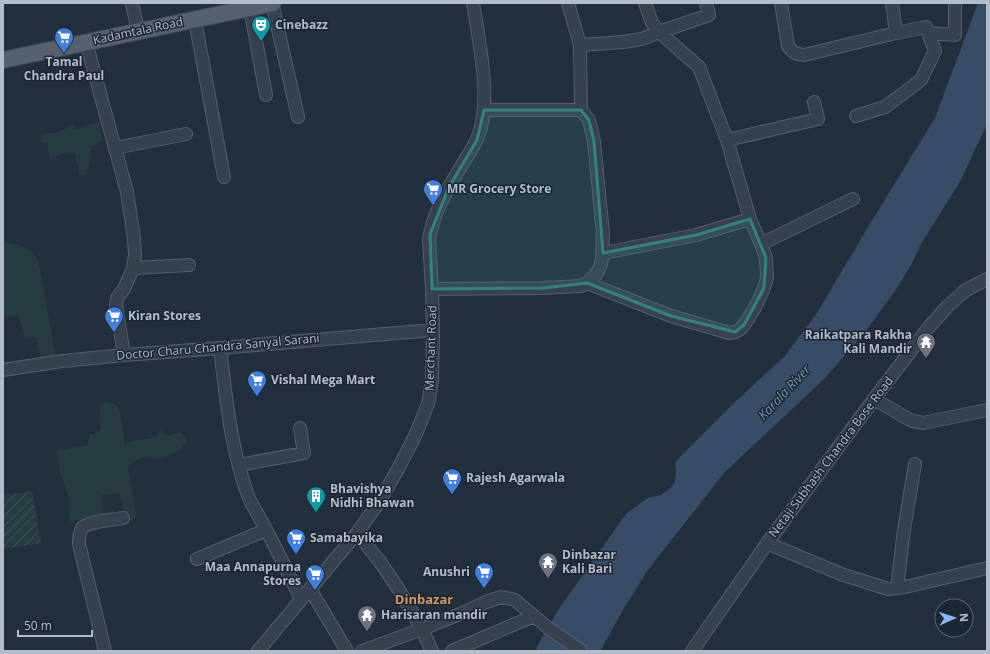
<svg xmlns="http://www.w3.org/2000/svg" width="990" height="654" font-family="'Open Sans',sans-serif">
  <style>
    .grass { fill: #263c3f }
    .garden { fill: url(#garden-furrows) }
    .water { fill: #394c67 }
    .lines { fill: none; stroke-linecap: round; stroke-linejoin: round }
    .minor-casing { stroke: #565f6c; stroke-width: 14 }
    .major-casing { stroke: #414a57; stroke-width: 18 }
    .minor { stroke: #38414e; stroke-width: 12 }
    .major { stroke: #56606e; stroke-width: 16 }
    .marked { fill: #308480; fill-opacity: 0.2; stroke: #308480; stroke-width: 3; stroke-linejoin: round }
    .labels { text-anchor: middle; stroke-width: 3; stroke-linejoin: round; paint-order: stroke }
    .poi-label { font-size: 12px; font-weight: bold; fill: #b4bcc9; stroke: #1d2633; text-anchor: start }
    .street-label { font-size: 12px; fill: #b4bcc9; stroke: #1d2633 }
    .water-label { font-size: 13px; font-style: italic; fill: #7c92b1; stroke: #1d2633 }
    .neighbourhood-label { font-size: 13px; font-weight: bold; fill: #d59563; stroke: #1d2633 }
  </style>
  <defs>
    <pattern id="garden-furrows" width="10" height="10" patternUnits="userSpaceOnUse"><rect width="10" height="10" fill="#263c3f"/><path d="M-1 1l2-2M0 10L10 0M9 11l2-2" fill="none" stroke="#435659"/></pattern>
  </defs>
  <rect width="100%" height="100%" fill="#242f3e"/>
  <path class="grass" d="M97,122L100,123V125L102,140C100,145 94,145 90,147L91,155L86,175H80L75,154C66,151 62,153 54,159H50L47,143H43L40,141L41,136C46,132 50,134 56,133C62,131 66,128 71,125H74L77,129H79Z
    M3,242C12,242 30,247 35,256C37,258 38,262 39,265L56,358L41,359L36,337L25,338L18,315L3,317Z
    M105,402L115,404L119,409L125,445L129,442L157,437L159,431H162L165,435L168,436L180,432C184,434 186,438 187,442C181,451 171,456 160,458C157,458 154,458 150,457C144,457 140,458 135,461C131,463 130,464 128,468L136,514L135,519L129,520C122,511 122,503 119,493L102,495L104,515L71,522L70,518L69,499L58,464L56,450L87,446L90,435L101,430L99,414L100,405Z"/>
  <path class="garden" d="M32,491L41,543L3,549V496Z"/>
  <path class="water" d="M978,3H987V124L960,182L922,242L911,265L895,291L863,335L822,381L725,472L647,571L623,610L600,651H536L538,645L558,610L626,514L648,498L661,495L671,488L675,481L676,472L675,462L737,400L784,357L817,313L865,232L935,118Z"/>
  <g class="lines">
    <g class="minor-casing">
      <path id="minor" d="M132,3L138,31
        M272,3L298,117
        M568,3L580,45L623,42L642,39L659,32L709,15L706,3
        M781,3L788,46C792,52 797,55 804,55L896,33L892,3
        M250,8L266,95
        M195,20L224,177
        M928,33L955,35V3
        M86,42L127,192L134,238L135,255L133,268L124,289L117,298L116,305L124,355
        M580,45L581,110
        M856,116L885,107L921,80L935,51L926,27L896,33
        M727,140L818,119L814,102
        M115,148L186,134
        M761,244L853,199
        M603,253L696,235L750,219
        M133,268L189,265
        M587,283L671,316L729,333L735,332L739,330L744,325L756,306L764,288L767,278L766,258L761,244L750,219L727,140L699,67L659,32L652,23L645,3
        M432,289L543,288L581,286L587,283L595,276L600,267L602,259L603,234L594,141L589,120L581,110H484
        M220,348C226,398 231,451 249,498C253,507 258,514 262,522C276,548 288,573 301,599
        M3,370L62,361L124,355L220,348L433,330
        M874,399L912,421L923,423L987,410
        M239,465L304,453L300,428
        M357,533L381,563L401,593L422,629L460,614L486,602L501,597L515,600L547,627L581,651
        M768,542L774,546L841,574L888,589L905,587L987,568
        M197,559L266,530
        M897,588L904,530L915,464
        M310,589L347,651
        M105,651L79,544C79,538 79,533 82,528C89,521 113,520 123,518
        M258,651L357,533L379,502L398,469L415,436L422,419L428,404L432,381L433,330L432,289L429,241C432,213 449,187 463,163C468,155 473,148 477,139C493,104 479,41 473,3
        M362,651L422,629L432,651
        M452,651L534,616
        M692,651L768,542L874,399L929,327L947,307L962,293L968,289L987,279"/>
    </g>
    <g class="major-casing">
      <path id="major" d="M3,60L273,3"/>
    </g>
    <use href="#minor" class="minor"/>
    <use href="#major" class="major"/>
  </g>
  <path class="marked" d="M484,110H581L589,120L594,141L603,253L696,235L750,219L766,258L764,288L744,325L735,332L671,316L587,283L543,288L432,289L430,234L449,187L477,140Z"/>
  <defs>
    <g id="theatre-pin" transform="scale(1)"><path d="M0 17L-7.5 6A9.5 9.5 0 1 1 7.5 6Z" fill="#0f9aa8" stroke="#1d2633"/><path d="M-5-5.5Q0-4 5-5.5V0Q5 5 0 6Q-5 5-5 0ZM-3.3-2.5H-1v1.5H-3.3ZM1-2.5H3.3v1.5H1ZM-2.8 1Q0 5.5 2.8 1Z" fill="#fff"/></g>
    <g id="supermarket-pin" transform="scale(1)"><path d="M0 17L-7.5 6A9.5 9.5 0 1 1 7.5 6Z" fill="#3f7fe0" stroke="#1d2633"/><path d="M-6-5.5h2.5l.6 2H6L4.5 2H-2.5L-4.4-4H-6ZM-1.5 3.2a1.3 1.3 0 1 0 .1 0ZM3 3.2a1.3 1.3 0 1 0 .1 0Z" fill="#fff"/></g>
    <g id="temple-pin" transform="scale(1)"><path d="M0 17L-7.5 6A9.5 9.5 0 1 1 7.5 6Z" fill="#6b7280" stroke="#1d2633"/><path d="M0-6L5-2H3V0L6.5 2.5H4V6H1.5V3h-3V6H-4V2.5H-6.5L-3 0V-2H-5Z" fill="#fff"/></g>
    <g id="building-pin" transform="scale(1)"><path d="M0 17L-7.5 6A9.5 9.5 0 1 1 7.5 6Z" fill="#0f9aa8" stroke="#1d2633"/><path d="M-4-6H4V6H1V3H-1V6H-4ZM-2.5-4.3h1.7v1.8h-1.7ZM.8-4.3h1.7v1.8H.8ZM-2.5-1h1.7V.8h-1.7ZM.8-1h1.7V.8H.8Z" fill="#fff"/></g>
  </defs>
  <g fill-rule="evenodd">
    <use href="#theatre-pin" x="261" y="25"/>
    <use href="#supermarket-pin" x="64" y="37"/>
    <use href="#supermarket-pin" x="433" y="189"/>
    <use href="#supermarket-pin" x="114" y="316"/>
    <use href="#temple-pin" x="926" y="342"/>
    <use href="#supermarket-pin" x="257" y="380"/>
    <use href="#supermarket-pin" x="452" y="478"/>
    <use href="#building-pin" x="316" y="496"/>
    <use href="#supermarket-pin" x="296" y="538"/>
    <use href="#temple-pin" x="548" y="562"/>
    <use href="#supermarket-pin" x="484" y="572"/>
    <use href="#supermarket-pin" x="315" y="574"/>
    <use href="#temple-pin" x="367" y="615"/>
  </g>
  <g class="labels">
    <g class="poi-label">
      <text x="275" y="29">Cinebazz</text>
      <text x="64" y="66" text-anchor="middle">Tamal<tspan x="64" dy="14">Chandra Paul</tspan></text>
      <text x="447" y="193">MR Grocery Store</text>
      <text x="128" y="320">Kiran Stores</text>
      <text x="912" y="339" text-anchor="end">Raikatpara Rakha<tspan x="912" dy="14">Kali Mandir</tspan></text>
      <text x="271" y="384">Vishal Mega Mart</text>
      <text x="466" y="482">Rajesh Agarwala</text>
      <text x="330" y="493">Bhavishya<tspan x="330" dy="14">Nidhi Bhawan</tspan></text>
      <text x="310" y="542">Samabayika</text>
      <text x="562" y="559">Dinbazar<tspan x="562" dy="14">Kali Bari</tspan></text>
      <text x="301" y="571" text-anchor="end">Maa Annapurna<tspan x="301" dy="14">Stores</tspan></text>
      <text x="470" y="576" text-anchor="end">Anushri</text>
      <text x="381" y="619">Harisaran mandir</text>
    </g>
    <g class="street-label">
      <text transform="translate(138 31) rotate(-12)" y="4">Kadamtala Road</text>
      <text transform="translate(218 347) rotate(-5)" y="4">Doctor Charu Chandra Sanyal Sarani</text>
      <text transform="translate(431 348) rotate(-88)" y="4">Merchant Road</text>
      <text transform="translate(831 457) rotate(-53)" y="4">Netaji Subhash Chandra Bose Road</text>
    </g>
    <g class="water-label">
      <text transform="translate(784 392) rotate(-47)" y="5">Karala River</text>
    </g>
    <g class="neighbourhood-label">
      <text x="424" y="604">Dinbazar</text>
    </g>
  </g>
  <rect width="990" height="654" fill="none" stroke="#b4bcc9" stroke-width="8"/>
  <g transform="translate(954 618) rotate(87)"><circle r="19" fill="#1d2633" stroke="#59626f"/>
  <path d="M0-3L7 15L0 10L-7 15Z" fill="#8ab4f8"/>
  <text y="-6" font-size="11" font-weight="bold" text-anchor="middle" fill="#b4bcc9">N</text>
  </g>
  <path d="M18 630v6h74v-6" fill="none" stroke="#b4bcc9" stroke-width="2"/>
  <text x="24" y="630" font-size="12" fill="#b4bcc9" stroke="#1d2633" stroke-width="3" paint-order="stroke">50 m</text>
</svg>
